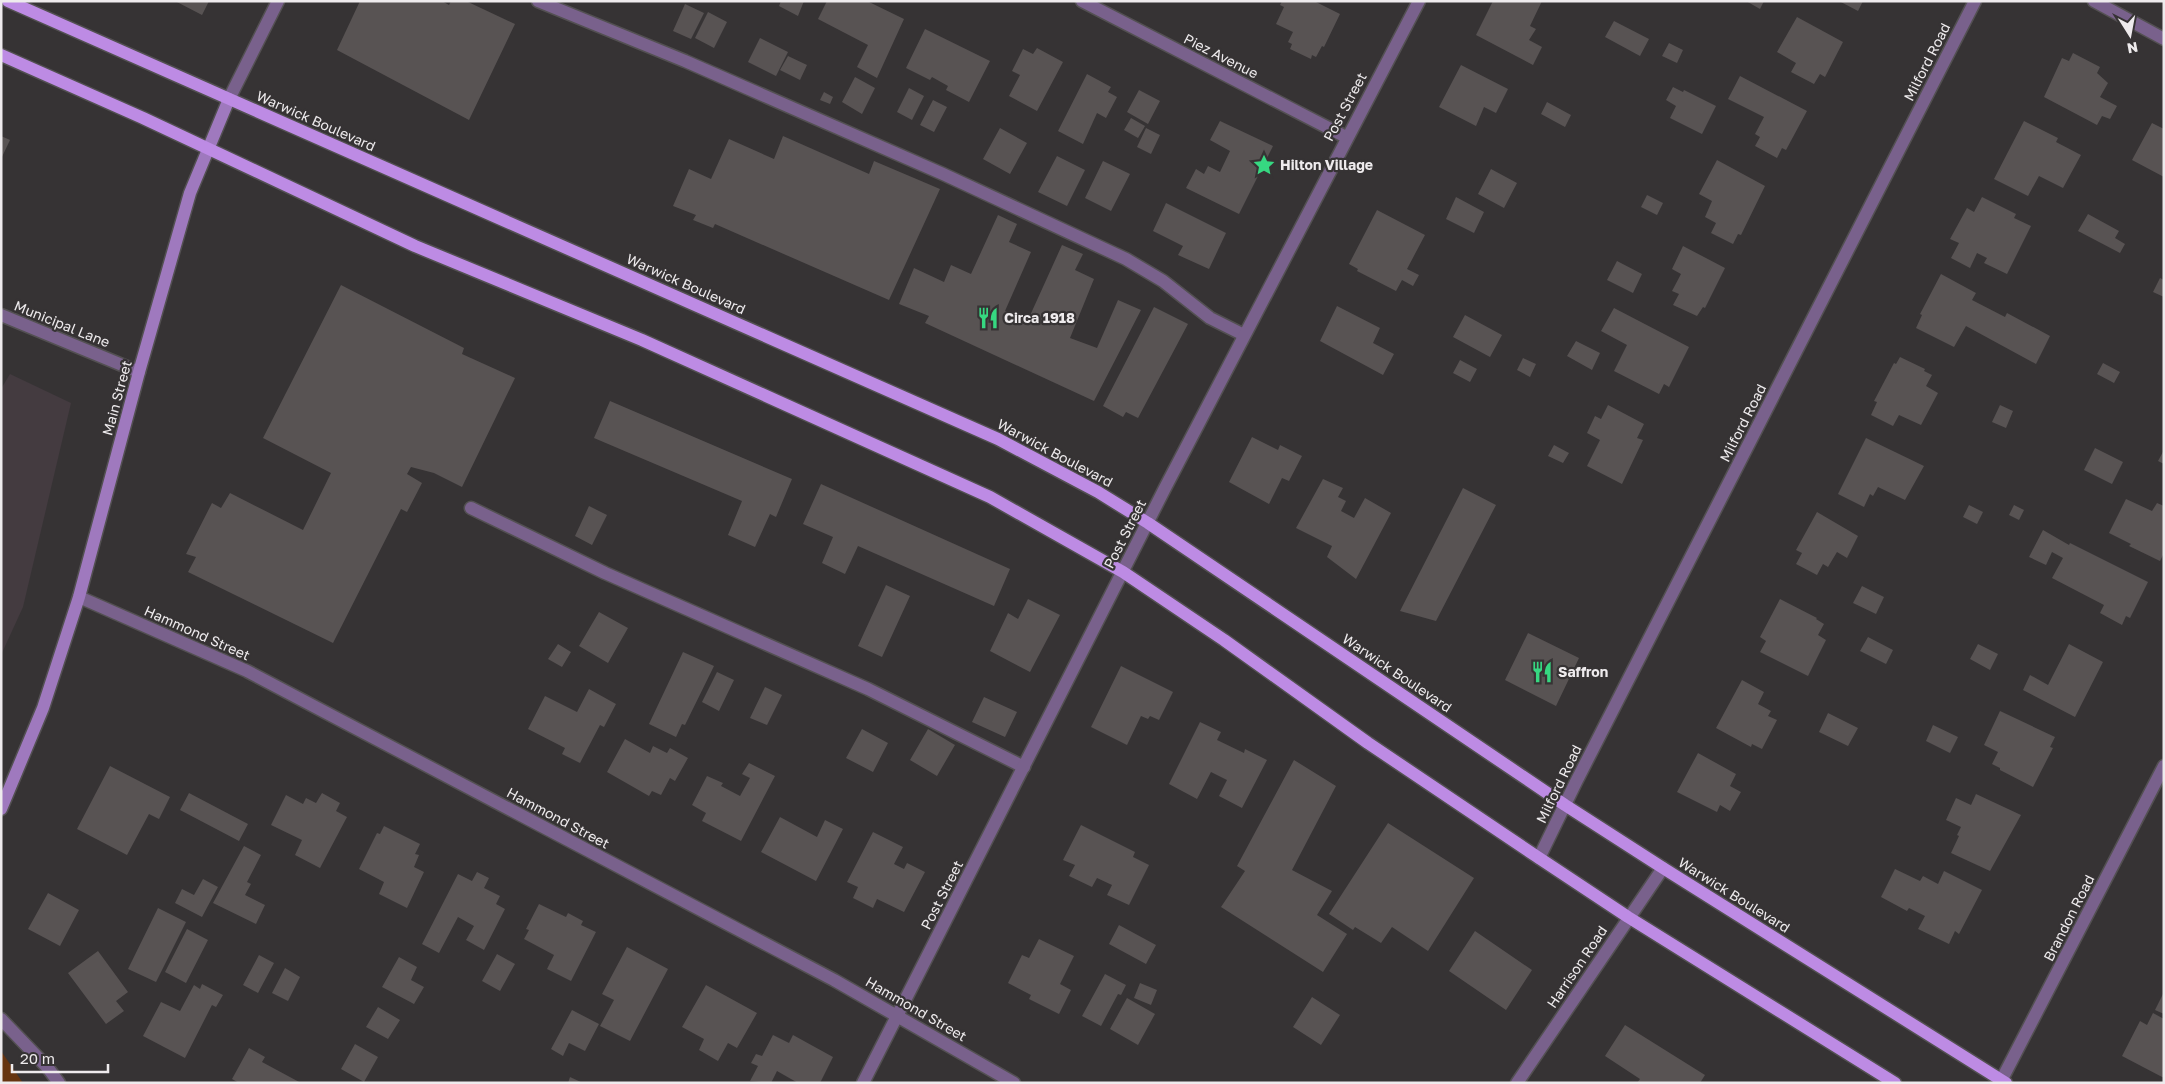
<svg xmlns="http://www.w3.org/2000/svg" width="2165" height="1084" font-family="'Golos Text',sans-serif">
  <style>
    .built { fill: #443b40 }
    .green { fill: #663410 }
    .building { fill: #585353 }
    .lines { fill: none; stroke-linecap: round; stroke-linejoin: round }
    .service-casing { stroke: #535052; stroke-width: 15 }
    .minor-casing { stroke: #535052; stroke-width: 15 }
    .secondary-casing { stroke: #535052; stroke-width: 15 }
    .primary-casing { stroke: #535052; stroke-width: 15 }
    .service { stroke: #79618c; stroke-width: 12 }
    .minor { stroke: #79618c; stroke-width: 12 }
    .secondary { stroke: #9f79be; stroke-width: 12 }
    .primary { stroke: #bd8be4; stroke-width: 12 }
    .labels { text-anchor: middle; stroke-width: 4.5; stroke-linejoin: round; paint-order: stroke }
    .street-label { font-size: 14px; fill: #eeebed; stroke: #363334 }
    .poi-label { font-size: 14px; font-weight: bold; fill: #eeebed; stroke: #363334; text-anchor: start }
  </style>
  <rect width="100%" height="100%" fill="#363334"/>
  <path class="built" d="M10,374L71,403L23,607L1,655V389Z"/>
  <path class="green" d="M1,1051L23,1083H1Z"/>
  <path class="building" d="M175,1H209L202,15Z
    M360,1H442L449,5L451,1H466L515,24L469,120L337,50Z
    M781,1H804L798,16L779,6Z
    M827,1H867L904,19L877,78L857,67L868,45L818,19Z
    M1282,1H1314L1340,14L1324,47L1322,46L1316,57L1312,55L1311,59L1290,49L1292,44L1288,42L1293,32L1276,24L1284,7L1280,5Z
    M1493,1H1542L1530,26L1536,29L1529,40L1542,47L1533,65L1476,35Z
    M1746,1H1764L1760,9Z
    M1839,1H1863L1858,11Z
    M685,4L704,13L691,39L673,31Z
    M708,12L727,22L714,48L695,38Z
    M1797,17L1843,42L1825,77L1820,74L1814,84L1791,72L1796,63L1777,52Z
    M1614,21L1649,39L1640,56L1605,37Z
    M925,29L990,61L969,102L946,90L948,86L932,77L930,80L906,68Z
    M760,38L788,52L776,76L748,62Z
    M1669,43L1683,50L1677,63L1662,56Z
    M1037,48L1063,62L1037,111L1009,96L1020,75L1012,71L1023,49L1033,54Z
    M2073,53L2100,67L2097,73L2108,83L2100,97L2117,106L2110,119L2102,116L2097,125L2044,97L2062,58L2069,61Z
    M788,56L807,65L800,80L780,70Z
    M1461,65L1508,89L1496,113L1484,107L1476,126L1439,107Z
    M1087,74L1111,87L1108,92L1117,97L1106,118L1097,113L1083,144L1058,131Z
    M1740,76L1807,111L1786,150L1782,148L1777,158L1755,146L1760,137L1755,134L1764,117L1728,99Z
    M855,77L875,88L862,114L842,102Z
    M1673,87L1683,92L1684,90L1716,106L1702,134L1670,118L1676,106L1666,100Z
    M909,88L924,96L912,120L897,112Z
    M1139,90L1160,101L1148,124L1127,112Z
    M824,92L833,97L830,104L820,100Z
    M933,100L947,107L934,132L920,125Z
    M1547,102L1571,115L1565,127L1541,114Z
    M1131,118L1145,126L1138,138L1124,130Z
    M1220,121L1273,146L1239,214L1186,188L1196,169L1204,174L1208,166L1220,172L1230,151L1210,140Z
    M2024,121L2058,138L2056,142L2081,155L2063,188L2039,176L2028,196L1994,179Z
    M2152,123L2164,129V177L2132,160Z
    M1000,128L1027,143L1010,174L983,159Z
    M1146,128L1160,135L1151,154L1137,147Z
    M1,136L10,140L1,159Z
    M783,136L869,174L874,161L940,189L889,300L715,224L713,228L693,220L696,215L673,206L689,169L711,179L729,139L774,159Z
    M1057,156L1085,170L1067,206L1038,192Z
    M1717,160L1765,186L1741,235L1738,234L1733,244L1711,233L1716,223L1705,217L1712,201L1699,194Z
    M1103,161L1130,174L1111,211L1085,198Z
    M1491,169L1517,183L1504,208L1478,194Z
    M1647,195L1663,203L1657,215L1641,207Z
    M1456,197L1484,212L1474,233L1446,219Z
    M1982,197L2016,214L2014,218L2031,226L2007,274L1984,263L1987,258L1977,253L1970,268L1951,258L1959,243L1950,239L1967,208L1974,212Z
    M1166,203L1226,233L1209,269L1178,255L1183,246L1153,231Z
    M1377,210L1425,235L1407,269L1419,275L1413,286L1402,280L1396,291L1357,271L1358,269L1349,264Z
    M2088,214L2119,231L2115,238L2125,244L2120,253L2078,231Z
    M998,215L1017,224L1009,242L1031,252L1005,311L1028,320L1062,245L1083,254L1075,270L1094,279L1070,338L1097,348L1118,300L1141,310L1094,401L925,323L929,316L899,304L914,268L944,282L951,265L971,274Z
    M1683,246L1725,268L1705,308L1703,307L1697,316L1673,305L1679,294L1672,291L1681,274L1672,269Z
    M1617,261L1642,274L1633,293L1607,280Z
    M1941,274L1976,293L1972,300L2005,317L2007,313L2050,336L2036,364L1966,326L1954,347L1916,328L1922,315L1920,314Z
    M2160,278L2164,280V297L2153,292Z
    M341,285L464,348L462,354L515,378L462,487L434,473L411,467L407,474L422,483L407,512L401,509L333,643L188,572L196,557L186,554L212,503L221,508L230,493L303,530L331,473L263,438Z
    M1337,306L1380,328L1373,343L1394,354L1383,375L1320,341Z
    M1154,307L1188,324L1138,418L1126,412L1123,417L1103,406Z
    M1614,308L1689,347L1669,387L1664,384L1659,394L1614,371L1627,345L1601,331Z
    M1465,315L1502,335L1490,357L1453,337Z
    M1576,341L1600,353L1592,370L1567,356Z
    M1900,357L1925,369L1924,371L1932,375L1926,386L1938,393L1921,425L1899,415L1893,426L1871,415L1877,402L1874,401L1894,363L1896,364Z
    M1523,358L1536,364L1530,377L1517,370Z
    M1460,360L1477,369L1470,382L1453,373Z
    M2103,363L2120,372L2114,383L2097,374Z
    M610,401L792,479L776,517L770,514L755,547L728,535L742,501L594,438Z
    M1608,405L1644,424L1637,438L1643,440L1622,484L1587,466L1600,440L1587,433L1595,416L1601,419Z
    M2000,405L2013,411L2006,428L1992,422Z
    M1252,437L1278,450L1280,445L1302,456L1289,481L1282,478L1269,504L1229,482Z
    M1866,438L1924,466L1905,500L1878,487L1873,496L1870,494L1864,507L1838,494Z
    M1554,445L1569,453L1563,463L1548,456Z
    M2095,448L2123,462L2112,484L2084,470Z
    M2164,450V464L2158,461Z
    M1323,479L1343,488L1338,497L1346,501L1341,511L1354,518L1365,498L1391,513L1356,579L1327,557L1332,546L1296,528Z
    M821,484L1010,569L994,606L858,546L845,574L822,563L833,537L803,524Z
    M1463,488L1496,505L1436,621L1400,611Z
    M2126,499L2152,511L2157,503L2164,506V553L2160,561L2129,546L2131,544L2109,533Z
    M1969,505L1983,512L1977,524L1963,517Z
    M2014,505L2024,510L2019,520L2009,515Z
    M589,506L607,515L592,545L575,536Z
    M1817,512L1858,536L1847,558L1837,552L1828,567L1823,564L1817,575L1796,564L1802,553L1796,550Z
    M2043,530L2069,545L2070,543L2148,582L2130,618L2126,616L2122,625L2100,613L2104,605L2052,578L2063,558L2052,552L2046,565L2029,557Z
    M886,585L910,596L882,657L858,646Z
    M1862,586L1884,597L1876,614L1853,603Z
    M1028,599L1060,615L1030,672L990,651L1008,613L1018,619Z
    M1780,599L1817,618L1816,619L1824,624L1818,635L1826,640L1808,676L1760,652L1766,641L1760,637Z
    M599,612L628,628L608,663L579,646Z
    M1528,633L1579,658L1556,706L1505,680Z
    M1868,637L1893,650L1886,664L1860,651Z
    M558,644L571,652L562,667L548,659Z
    M1978,644L1998,654L1990,670L1970,659Z
    M2069,644L2103,662L2075,717L2023,690L2030,675L2048,685Z
    M683,652L714,666L685,725L682,724L676,737L649,724Z
    M1121,666L1173,692L1159,720L1150,716L1148,719L1141,716L1127,745L1091,727Z
    M717,672L734,680L719,711L702,702Z
    M1742,680L1764,692L1758,704L1771,711L1768,716L1777,720L1762,749L1752,744L1751,747L1716,728Z
    M765,687L782,695L767,725L750,718Z
    M589,689L616,704L604,727L600,725L580,763L562,754L565,748L528,729L545,696L577,712Z
    M984,697L1017,712L1005,737L972,722Z
    M2000,711L2055,737L2050,747L2053,748L2033,787L2000,770V768L1992,764L1998,752L1984,745Z
    M1828,713L1858,728L1848,746L1819,732Z
    M1200,722L1221,732L1217,740L1244,753L1245,749L1267,760L1242,808L1219,796L1227,780L1211,772L1197,799L1169,784Z
    M1933,725L1958,737L1950,753L1926,741Z
    M862,729L888,743L873,772L846,758Z
    M928,729L955,745L937,776L910,760Z
    M625,739L650,753L653,746L667,753L670,748L688,758L675,781L670,778L661,795L652,791L649,796L607,772Z
    M1698,753L1736,774L1730,786L1741,792L1730,811L1720,805L1717,812L1677,792Z
    M1294,760L1336,786L1292,870L1332,891L1317,915L1347,934L1323,972L1221,907L1245,871L1237,866Z
    M749,763L775,776L741,841L702,821L706,813L692,805L707,776L723,783L721,786L740,796L750,778L742,774Z
    M110,766L170,797L159,819L149,814L127,855L77,829Z
    M189,793L248,824L239,841L180,810Z
    M322,793L340,803L336,811L347,817L320,868L295,855L302,840L271,825L286,795L303,804L306,798L316,803Z
    M1976,794L2021,815L1990,871L1951,853L1959,836L1957,835L1961,827L1946,820L1956,798L1971,805Z
    M780,817L817,837L825,820L843,829L816,881L761,852Z
    M1388,823L1474,878L1428,951L1392,927L1381,943L1355,927L1353,930L1329,914Z
    M1081,825L1135,852L1133,857L1149,865L1129,905L1107,895L1112,885L1097,878L1092,887L1069,876L1075,865L1063,860Z
    M384,826L420,844L415,854L419,855L414,867L424,872L407,908L379,894L384,882L359,869L377,833L380,834Z
    M873,832L903,847L894,864L904,869L907,863L925,872L904,912L877,899L873,908L853,898L858,887L847,882Z
    M244,846L261,855L247,882L251,884L245,895L265,905L256,924L213,903Z
    M1895,869L1920,881L1923,876L1938,884L1944,871L1982,890L1959,934L1955,931L1949,944L1918,929L1925,916L1909,908L1907,911L1881,897Z
    M477,872L489,878L484,888L500,896L496,904L505,909L484,950L466,940L474,926L458,917L439,953L422,944L458,874L472,881Z
    M203,879L218,887L202,917L175,903L182,889L194,895Z
    M48,893L79,910L60,946L28,929Z
    M539,904L566,917L568,913L583,921L581,925L596,932L571,981L547,969L554,955L524,939L529,930L526,929Z
    M158,908L186,922L156,982L128,969Z
    M1119,925L1156,945L1146,964L1109,944Z
    M187,929L208,940L186,983L165,972Z
    M1475,931L1532,970L1506,1010L1449,971Z
    M1039,939L1074,956L1060,984L1071,990L1059,1014L1029,999L1031,995L1008,983L1022,955L1029,958Z
    M627,947L668,969L630,1041L600,1026L614,1000L602,994Z
    M98,951L128,992L116,1001L124,1011L106,1024L68,973Z
    M497,954L515,964L500,991L482,981Z
    M259,955L274,963L258,993L243,985Z
    M399,957L417,967L411,980L424,987L414,1004L382,987Z
    M285,968L300,977L288,1001L272,993Z
    M1105,974L1126,985L1121,995L1118,994L1101,1026L1082,1016Z
    M1140,983L1157,990L1151,1005L1134,998Z
    M202,984L223,995L216,1007L212,1005L185,1058L143,1036L161,1002L180,1011L194,985L200,989Z
    M706,985L757,1013L737,1048L728,1043L718,1061L699,1050L704,1039L682,1027Z
    M2164,992V1014L2155,1010Z
    M1312,997L1340,1015L1321,1045L1293,1027Z
    M1127,998L1155,1014L1138,1045L1110,1029Z
    M378,1007L400,1020L388,1039L366,1027Z
    M572,1010L599,1024L585,1051L569,1043L563,1056L551,1049Z
    M2153,1013L2164,1019V1078L2122,1056L2140,1021L2147,1025Z
    M1625,1025L1705,1075L1700,1083H1637L1640,1079L1605,1056Z
    M773,1035L789,1043L793,1035L833,1057L820,1083H798L777,1071L771,1083L750,1081L758,1066L751,1063L756,1054L762,1056Z
    M355,1044L378,1057L364,1082L341,1069Z
    M249,1048L265,1057L262,1062L301,1083H239L232,1079Z
    M570,1077L583,1083H568Z"/>
  <g class="lines">
    <g class="service-casing">
      <path id="service" d="M538,1L685,61L943,174L1126,259L1163,281L1210,318L1244,335
        M471,508L605,573L868,689L1024,767"/>
    </g>
    <g class="minor-casing">
      <path id="minor" d="M1082,1L1346,137
        M2094,1L2164,39
        M229,99L278,1
        M1,315L139,372
        M79,597L247,671L834,980L1014,1083
        M1539,858L1576,782L1975,1
        M1,1019L48,1068L59,1083
        M863,1083L1165,488L1419,1
        M1517,1083L1663,868
        M2000,1083L2164,766"/>
    </g>
    <g class="secondary-casing">
      <path id="secondary" d="M1,809L43,708L79,597L139,372L190,193L229,99"/>
    </g>
    <g class="primary-casing">
      <path id="primary" d="M8,1L998,439L1098,492L1148,523L1565,805L1663,868L2006,1083
        M1,55L143,118L415,246L642,340L990,497L1123,572L1224,640L1368,743L1533,854L1628,917L1895,1083"/>
    </g>
    <use href="#service" class="service"/>
    <use href="#minor" class="minor"/>
    <use href="#secondary" class="secondary"/>
    <use href="#primary" class="primary"/>
  </g>
  <defs>
    <g id="sight-bare" transform="scale(1.725)"><path d="M0-6L1.8-2.2L6-1.7L2.9 1.2L3.7 5.4L0 3.3L-3.7 5.4L-2.9 1.2L-6-1.7L-1.8-2.2Z" fill="#36d881" stroke="#363334" stroke-width="2.5" paint-order="stroke"/></g>
    <g id="restaurant-bare" transform="scale(1.725)"><path d="M-5-6h1v4h1v-4h1v4h1v-4h1v5L-1.5 .5V6h-2V.5L-5-1ZM5-6V6H3V1.5H1.5Q1.5-4 5-6Z" fill="#36d881" stroke="#363334" stroke-width="2.5" paint-order="stroke"/></g>
  </defs>
  <g fill-rule="evenodd">
    <use href="#sight-bare" x="1264" y="165"/>
    <use href="#restaurant-bare" x="988" y="318"/>
    <use href="#restaurant-bare" x="1542" y="672"/>
  </g>
  <g class="labels">
    <g class="street-label">
      <text transform="translate(1221 56) rotate(27)" y="5">Piez Avenue</text>
      <text transform="translate(1927 62) rotate(-63)" y="5">Milford Road</text>
      <text transform="translate(1345 107) rotate(-62)" y="5">Post Street</text>
      <text transform="translate(316 121) rotate(24)" y="5">Warwick Boulevard</text>
      <text transform="translate(686 284) rotate(24)" y="5">Warwick Boulevard</text>
      <text transform="translate(62 324) rotate(22)" y="5">Municipal Lane</text>
      <text transform="translate(117 398) rotate(-75)" y="5">Main Street</text>
      <text transform="translate(1743 423) rotate(-63)" y="5">Milford Road</text>
      <text transform="translate(1055 453) rotate(28)" y="5">Warwick Boulevard</text>
      <text transform="translate(1125 534) rotate(-63)" y="5">Post Street</text>
      <text transform="translate(197 633) rotate(24)" y="5">Hammond Street</text>
      <text transform="translate(1397 673) rotate(34)" y="5">Warwick Boulevard</text>
      <text transform="translate(1559 784) rotate(-64)" y="5">Milford Road</text>
      <text transform="translate(558 818) rotate(28)" y="5">Hammond Street</text>
      <text transform="translate(942 895) rotate(-63)" y="5">Post Street</text>
      <text transform="translate(1734 895) rotate(32)" y="5">Warwick Boulevard</text>
      <text transform="translate(2069 918) rotate(-63)" y="5">Brandon Road</text>
      <text transform="translate(1577 967) rotate(-56)" y="5">Harrison Road</text>
      <text transform="translate(916 1009) rotate(30)" y="5">Hammond Street</text>
    </g>
    <g class="poi-label">
      <text x="1280" y="170">Hilton Village</text>
      <text x="1004" y="323">Circa 1918</text>
      <text x="1558" y="677">Saffron</text>
    </g>
  </g>
  <rect width="2165" height="1084" fill="none" stroke="#eeebed" stroke-width="5"/>
  <g transform="translate(2130 35) rotate(169)" stroke="#363334" stroke-width="4" paint-order="stroke">
  <path d="M0-4L9 19L0 12L-9 19Z" fill="#eeebed"/>
  <text y="-8" font-size="14" font-weight="bold" text-anchor="middle" fill="#eeebed">N</text>
  </g>
  <path d="M12 1064v8h96v-8" fill="none" stroke="#eeebed" stroke-width="2.5"/>
  <text x="20" y="1064" font-size="15" fill="#eeebed" stroke="#363334" stroke-width="4" paint-order="stroke">20 m</text>
</svg>
